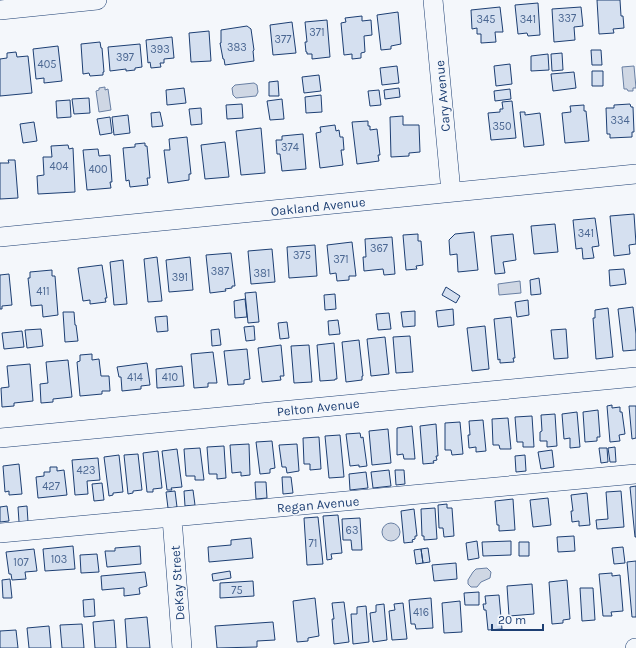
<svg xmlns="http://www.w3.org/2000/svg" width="636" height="648" font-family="Karla,sans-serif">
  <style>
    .water { fill: #cfd7e4; stroke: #687fa3 }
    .building { fill: #d5e0f0; stroke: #1d3f73 }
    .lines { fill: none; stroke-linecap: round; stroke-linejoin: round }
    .minor-casing { stroke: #1d3f73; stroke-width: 20 }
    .minor { stroke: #f4f7fb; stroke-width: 19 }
    .labels { text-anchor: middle; stroke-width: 3; stroke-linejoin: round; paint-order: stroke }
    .number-label { font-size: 11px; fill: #4b6792 }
    .street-label { font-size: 13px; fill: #1d3f73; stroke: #f4f7fb }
  </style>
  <rect width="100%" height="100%" fill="#f4f7fb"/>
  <path class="water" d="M634,66L636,88H633V91H628L627,89H624L622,67Z
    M254,83L257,85L258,92L256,96L236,98L233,95L232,88L235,85Z
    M105,87V90L108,89L111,110L99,112L96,91L99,90V88Z
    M520,281L521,293L499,295L498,284Z
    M382 532a9 9 0 1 1 18 0a9 9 0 1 1-18 0Z
    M487,568L491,572L490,578L481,582L477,587H471L468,584V580L473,572L476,569Z"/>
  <path class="building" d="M597,0H620L621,16H623L624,28L613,29L614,33L599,34Z
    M538,3L540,35L528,36L527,33L518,34L515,5Z
    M500,7L503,32H495L496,42L481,43V34H477V28L472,29L471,10Z
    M581,7L583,26L574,27L575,40L554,42L552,9Z
    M398,12L401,44L391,46V49L381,50L377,15Z
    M362,16V21L371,20L372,35L364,36L365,52L361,53V58L352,59V54L344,55L341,23L346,22L345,18Z
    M327,20L330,57L312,59V54H307V52H306L305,42H307L305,22Z
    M292,22L296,53L273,55L270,25Z
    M247,26L251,29L254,50L253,51L254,61L225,65L224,59H223L220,43H221V30Z
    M209,31L211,61L191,62L189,33Z
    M172,37L174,58L164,59V63H160L161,67L151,68L150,62L148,63L146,40Z
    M100,42L101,48H102L104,72H103V75L90,76L89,73L83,74L81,44Z
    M140,44L142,67L135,68V70L126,71V69L110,71L108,47Z
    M58,46L62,81L44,83V78L36,79L33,49Z
    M591,50H601L602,65H592Z
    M16,52L17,57L28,56L32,93L0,96V59L7,58V53Z
    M562,53L563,70L552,71L551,54Z
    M548,54L549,70L531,71V56Z
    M510,64L512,84L496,86L494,66Z
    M397,66L399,83L382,85L380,68Z
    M592,71H603V86H592Z
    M574,72L576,88L553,91L551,74Z
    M319,75L321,91L304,93L302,77Z
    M278,81L279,96H269V82Z
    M184,88L186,103L167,105L166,90Z
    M399,88L400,97L385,99L384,90Z
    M510,89L511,99L495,101L494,91Z
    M379,90L381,105L370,106L368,91Z
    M321,95L322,112L306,113L305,97Z
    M89,98L90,113L74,114L72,99Z
    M282,99L284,119L270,120L267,101Z
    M70,100L71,117L57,118L56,101Z
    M512,101L516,138L491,140L488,113L500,112V109H503L502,102Z
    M242,104L243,118L227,119L226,105Z
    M630,104L631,107H633L634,132H632V137L610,138V134H607L606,108H614V105Z
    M584,105V111H586L589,141L565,143L562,113L571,112L570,106Z
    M201,108L202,124L191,125L189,109Z
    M160,112L163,126L152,127L151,113Z
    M520,112H525V115L540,113L544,145L524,147Z
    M128,115L130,133L114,135L112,117Z
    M403,116V125H419L420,152L409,153V156L391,157L390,117Z
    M110,117L112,133L100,135L97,119Z
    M368,121V126H370V130L377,129L380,155H378L379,161L357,164L352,122Z
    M34,122L37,141L23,143L20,124Z
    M335,125L336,131L339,130L340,137H343L344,150H341L343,165L320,168L316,133L321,132L320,127Z
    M261,128L265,173L241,175L236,131Z
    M303,134L306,169L282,171L280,154H277L276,140H282V136Z
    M187,137L191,174H189V180L168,183L164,150H170L169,139Z
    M225,142L229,177L205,179L201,145Z
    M145,143V146H147L150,178H147L148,185L130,187L129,180L126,181L123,148L135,147V144Z
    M68,145L69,149L73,148L75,192L38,194L37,176L44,175L43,157H52L51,146Z
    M98,149L99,156L110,155L112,182H110L111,188L87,190L83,150Z
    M8,160H15L18,198L0,199V163H9Z
    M634,214L636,244L629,245L630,254L614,256L610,216Z
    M595,218L599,246L592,247L594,258L583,259L582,248L576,249L573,220Z
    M555,224L558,252L534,254L531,226Z
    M474,232L478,270L458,272L457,254L450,255L449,240L455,234Z
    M418,234V241H421L423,265L416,266L417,269L406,270L403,235Z
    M513,234L516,260L503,262L505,273L495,274L491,236Z
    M392,237L395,274L384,275L383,269L364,271L363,257H366L365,239Z
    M352,242L356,276H349V280L337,281L336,273L330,274L327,245Z
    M315,245L317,276L289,278L287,247Z
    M272,249L275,282L251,284L248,251Z
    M231,253L235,286H232V288L225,289L226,291L210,293L206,255Z
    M157,257L162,301L148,302L144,259Z
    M190,257L193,290L169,292L166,260Z
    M123,260L127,304L114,305L110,262Z
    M102,265L107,298H105L106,302L90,304V300L83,301L78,268Z
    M624,269L626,284L610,286L609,270Z
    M52,270V276H55L58,315L43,317L42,305L31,306L28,278H30V272Z
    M9,274L12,305L2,306V309H0V275Z
    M539,278L541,294L531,295L530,280Z
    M446,287L460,296L456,303L442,295Z
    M256,292L259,322L248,323L245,293Z
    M335,294L336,309L325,310L324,295Z
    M245,299L247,317L235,318L234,301Z
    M528,300L529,315L517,317L515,302Z
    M633,307L636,334V350L623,351L618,309Z
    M608,308L613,357L596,359L593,318H595V310Z
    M453,309L454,325L438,327L436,311Z
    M415,311V326L403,327L401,312Z
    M63,312H74L75,325H76L78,341L65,342Z
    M389,313L391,329L378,330L376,314Z
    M167,316L168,331L157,332L155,317Z
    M511,317L515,358H513L514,362L500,363V359L498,360L494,319Z
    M338,320L340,334L329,335L328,321Z
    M287,322L289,338L280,339L278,323Z
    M254,326L255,340L246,341L244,327Z
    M485,326L489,369L472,371L467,328Z
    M41,329L43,346L27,348L25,330Z
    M219,329L221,345L212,346L211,330Z
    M566,329L568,358L554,359L551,330Z
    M22,331L24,347L4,349L2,333Z
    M410,336L413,372L396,373L393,337Z
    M385,337L389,374L371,376L367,339Z
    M359,340L363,376H362V380L346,382L342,342Z
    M334,343L337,379H335V380L320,381L317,345Z
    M281,345L284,376H280L281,380L262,382L258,348Z
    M309,345L312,382L294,383L291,346Z
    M247,349L250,379L244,380V384L228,385L224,351Z
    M213,352L217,383H208V387L194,388L191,354Z
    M92,354V360L99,359L101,376H109L110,391H102V394L80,396L77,362L80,361V355Z
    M68,360L72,397L53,399V402L41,403L40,384L48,383L46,362Z
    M147,363L150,385L141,386V389L122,391L121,377H119L117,367Z
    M30,364L33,401L14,403V406L2,407L1,388L9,387L7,366Z
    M182,366L184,386L157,388L156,369Z
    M612,405V408L620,407V412H622L625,434L619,435L620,441L610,442L607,406Z
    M629,406H636V438L632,439Z
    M598,410L600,437H597V441L585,442L583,412Z
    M577,412L580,447L570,448V438L564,439L562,414Z
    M555,414L557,446L547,447V441H540V432L542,431L541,415Z
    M532,416L534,447H523V442H517L515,417Z
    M508,418L511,449H500L499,445H493L492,419Z
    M483,420L486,451L476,452V447L469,448L468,435H470L469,421Z
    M460,422L463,454L452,455L451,450H445V423Z
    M436,424L438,456H436L437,460L433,461L434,463L423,464L420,426Z
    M412,426L415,459H404L403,454L397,455V428Z
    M388,429L391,463L372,465L369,431Z
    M360,433L361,438L363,437L367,466L359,467V465L350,466L346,434Z
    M340,435L344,477L329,478L325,436Z
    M319,437L321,469L310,470V464H304L303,438Z
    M272,441L275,468L270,469V473L260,474L256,442Z
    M249,444L250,475L241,476V472L232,473L230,445Z
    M297,444L299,471L287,473L286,467H282L279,445Z
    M224,446L226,478L217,479V474H209L207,447Z
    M615,447L616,462H610L608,448Z
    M200,448L204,480H195V476H186L184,449Z
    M599,448H607L608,462L601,463Z
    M177,449L182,487L171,488L172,490H167L162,451Z
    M552,450L554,467L541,469L538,452Z
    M158,451L162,488L153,489V492H147L143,453Z
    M138,454L142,490L133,491V493L128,494L124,455Z
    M119,455L123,492L113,493V495L109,496L104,457Z
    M525,455L526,471L516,472L515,456Z
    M98,458L100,480L87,481L88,494L75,495L72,460Z
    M19,464L22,494L9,495V491L5,492L3,466Z
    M50,467H57V471L64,470L67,495L38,498L36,477L44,476V472H50Z
    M389,470L391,486L373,488L371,472Z
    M395,470H404L405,484L396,485Z
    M366,472L368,488L350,490L349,474Z
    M282,477H291L293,493L283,494Z
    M255,482H266L267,498L256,499Z
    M102,483L104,500L94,501L92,484Z
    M636,486V537H635L630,487Z
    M193,490L195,505L185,506L184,491Z
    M175,491L177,507L168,508L166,492Z
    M621,491L624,527L597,529L596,520L608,519L606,492Z
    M587,493L590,525L579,526V521L572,522L571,511H573L571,495Z
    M548,498L551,525L533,527L530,500Z
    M513,499L515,530L499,531V525H497L495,501Z
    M447,504V508H452L454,536L444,537L443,528H439L438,505Z
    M7,506L9,521L0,522V507Z
    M27,506L28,522H19L18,507Z
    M435,508L437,539L424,540V536H422L421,509Z
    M414,509L417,536H415V539L412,540L413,542L404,543L401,511Z
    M338,515L342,553L331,554L332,559L327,560L323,516Z
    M318,517L323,564L307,565L304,518Z
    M360,518L362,550H352L351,540H343L342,519Z
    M574,536L575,551L558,552L557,537Z
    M251,538L253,558L209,562L208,547L231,545V540Z
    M477,541L479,558L468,560L466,543Z
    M511,541V555L483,556L482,542Z
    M519,542H529V556H519Z
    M73,546L75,569L45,571L43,549Z
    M140,546L141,564L107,567L105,551H115V548Z
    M623,547L625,563L614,564L612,548Z
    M428,548L430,562L423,563L421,549Z
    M34,549L37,571L25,572L26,579L12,580L11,574H9L6,552Z
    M421,549L423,563L416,564L414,550Z
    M97,554L99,572L81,573L80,555Z
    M636,561V617H632L627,562Z
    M456,563L457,579L434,581L432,565Z
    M230,571L231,578L213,581L212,574Z
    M145,572L147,586L139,588L140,594L124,596V588L102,590L101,576Z
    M612,573V576L620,575L623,611L611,612L612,616H603L599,574Z
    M10,579L12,598H3L2,580Z
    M567,580L570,619L563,620V623L552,624L549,582Z
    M253,581L254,596L220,598V583Z
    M532,584L534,614L509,616L507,586Z
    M580,588H593L595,620L582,621Z
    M479,592V605H465L464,593Z
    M499,595L502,629L488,630L486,610H484L483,604H486L485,596Z
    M315,598L319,636L308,638V641L297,642L293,601Z
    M431,598L433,628L416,629L415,624H411L409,600Z
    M94,599L95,616L84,617L83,600Z
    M460,601L462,632L444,633L442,603Z
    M344,602L349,642L334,644L332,619H334L332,603Z
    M403,603L407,639L392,640L389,611L395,610L394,604Z
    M384,604L387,640L373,642L370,613L376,612V605Z
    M366,606L369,642L353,644L351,614H357V607Z
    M147,617L150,648H127L125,619Z
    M114,620L116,648H95L93,622Z
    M273,622L275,640L257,641V647L217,648L215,626Z
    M82,624L84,648H62L60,625Z
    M49,626L51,648H29L27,628Z
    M16,630L18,648H0V631Z"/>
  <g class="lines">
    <g class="minor-casing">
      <path id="minor" d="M433,0L451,192
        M0,10L97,0
        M0,237L636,174
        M0,438L636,377
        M172,518L182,648
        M0,533L636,474
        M635,648H636"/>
    </g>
    <use href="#minor" class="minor"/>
  </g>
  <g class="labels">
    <g class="number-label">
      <text x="567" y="22">337</text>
      <text x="486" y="23">345</text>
      <text x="528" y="23">341</text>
      <text x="317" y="36">371</text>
      <text x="283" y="43">377</text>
      <text x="237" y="51">383</text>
      <text x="160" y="53">393</text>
      <text x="125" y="61">397</text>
      <text x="47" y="68">405</text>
      <text x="620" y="124">334</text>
      <text x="502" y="130">350</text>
      <text x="290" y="151">374</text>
      <text x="59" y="170">404</text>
      <text x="98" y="173">400</text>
      <text x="586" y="237">341</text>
      <text x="379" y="252">367</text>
      <text x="302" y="259">375</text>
      <text x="341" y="263">371</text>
      <text x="220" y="275">387</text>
      <text x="262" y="277">381</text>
      <text x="180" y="281">391</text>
      <text x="43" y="295">411</text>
      <text x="135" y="381">414</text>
      <text x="170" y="381">410</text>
      <text x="86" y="474">423</text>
      <text x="51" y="490">427</text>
      <text x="352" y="534">63</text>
      <text x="313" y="547">71</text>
      <text x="59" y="563">103</text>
      <text x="21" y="566">107</text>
      <text x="237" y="594">75</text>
      <text x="421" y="616">416</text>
    </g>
    <g class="street-label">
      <text transform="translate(442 96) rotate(-95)" y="5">Cary Avenue</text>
      <text transform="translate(318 206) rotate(-6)" y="5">Oakland Avenue</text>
      <text transform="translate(318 407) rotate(-6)" y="5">Pelton Avenue</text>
      <text transform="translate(318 504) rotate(-5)" y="5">Regan Avenue</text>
      <text transform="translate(177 583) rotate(-94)" y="5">DeKay Street</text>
    </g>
  </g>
  <path d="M492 624v6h51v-6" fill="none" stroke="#1d3f73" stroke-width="2"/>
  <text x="498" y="624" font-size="12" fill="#1d3f73" stroke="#f4f7fb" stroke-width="3" paint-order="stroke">20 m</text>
</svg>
